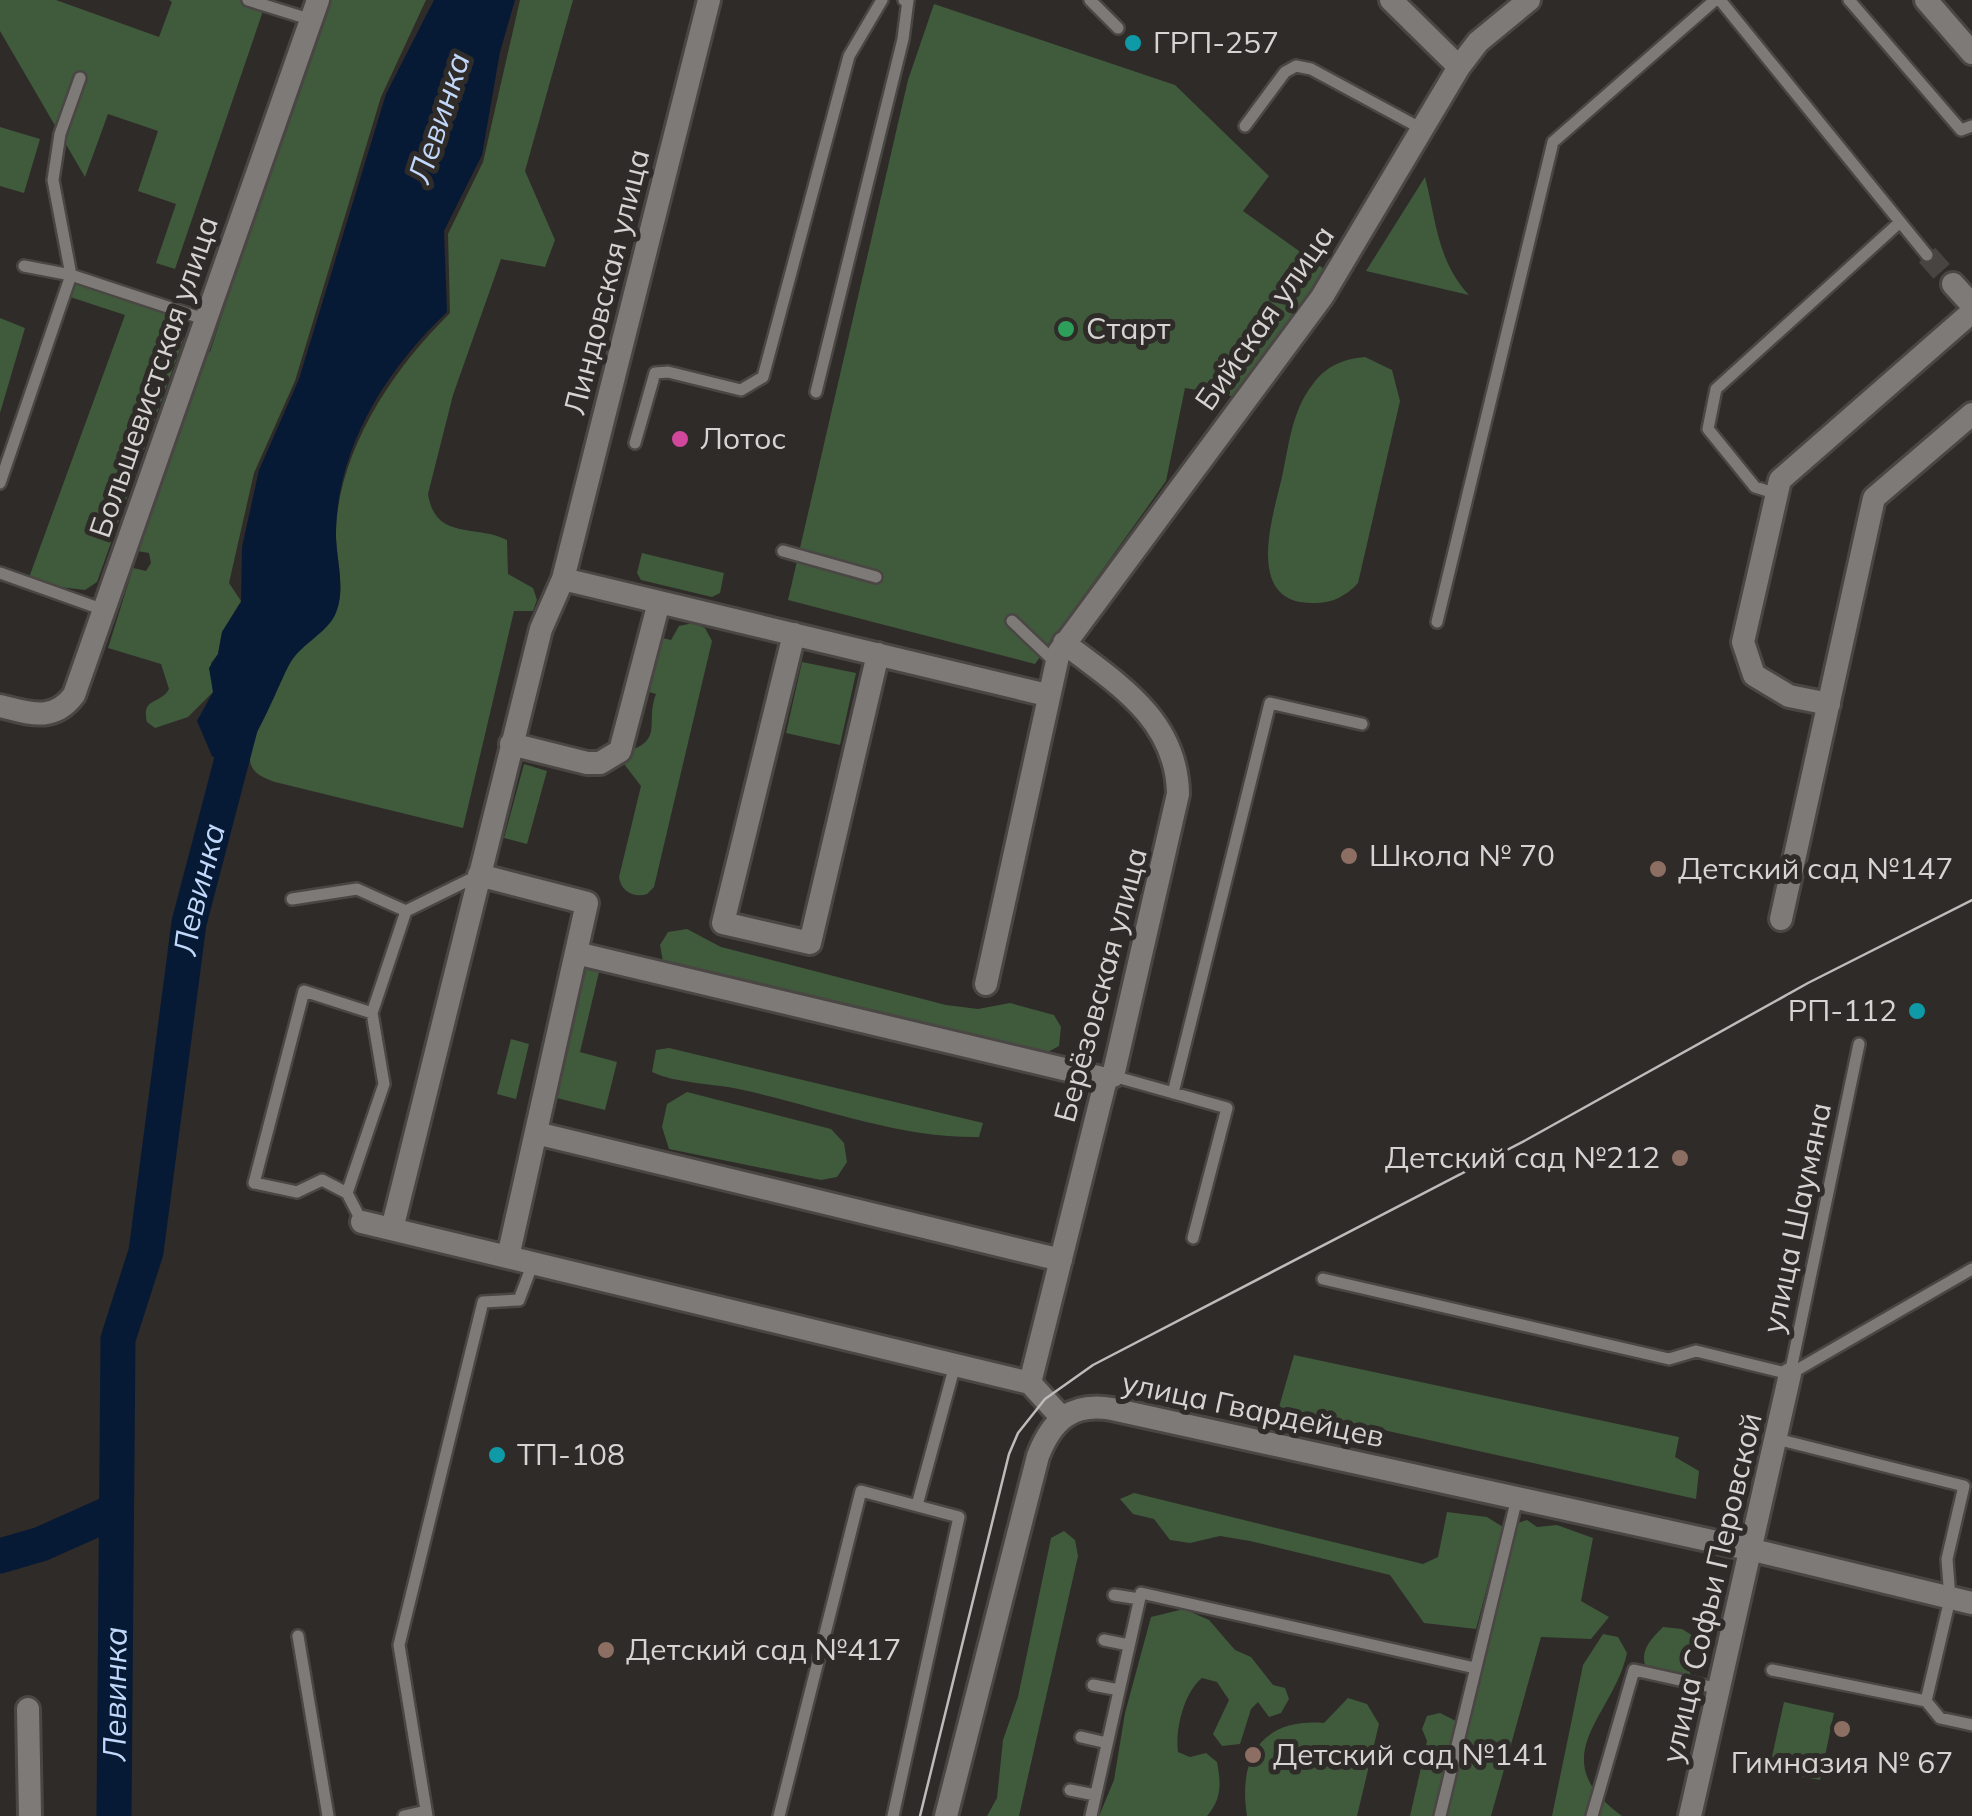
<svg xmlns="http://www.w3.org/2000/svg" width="1972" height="1816" font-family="Mulish,sans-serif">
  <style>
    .green { fill: #405a3c }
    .water { fill: #071a35 }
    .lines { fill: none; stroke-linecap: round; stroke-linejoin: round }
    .river { stroke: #071a35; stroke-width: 35 }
    .minor-tunnel { stroke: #484442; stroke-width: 22; stroke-dasharray: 22 11; stroke-linecap: butt }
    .service-casing { stroke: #494644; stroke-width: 16 }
    .minor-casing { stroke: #494644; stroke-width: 28 }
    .service { stroke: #7e7a77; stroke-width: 11 }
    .minor { stroke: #7e7a77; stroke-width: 22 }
    .tram { stroke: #bebcba; stroke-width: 2.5 }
    .culture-dot { fill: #0f9aa8; stroke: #2f2b29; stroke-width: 4 }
    .leisure-dot { fill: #2e9e5b; stroke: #2f2b29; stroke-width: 4 }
    .hotel-dot { fill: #d1479c; stroke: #2f2b29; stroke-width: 4 }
    .education-dot { fill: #8d6e63; stroke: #2f2b29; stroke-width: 4 }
    .labels { text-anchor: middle; stroke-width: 10; stroke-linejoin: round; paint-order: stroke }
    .poi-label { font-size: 30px; fill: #d6d4d2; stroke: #2f2b29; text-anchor: start }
    .street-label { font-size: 30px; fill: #d6d4d2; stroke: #2f2b29 }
    .water-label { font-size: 32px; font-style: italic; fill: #c1d8fa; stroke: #2f2b29 }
  </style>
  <rect width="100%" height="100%" fill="#2f2b29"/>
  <path class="green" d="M0,0H56L159,37L172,2L169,0H248L265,5L175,269L156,263L176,204L138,191L158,131L108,114L85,177L0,31Z
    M324,0H426L381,97L295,381L254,473L229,583L241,601L222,632L218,654L211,663L213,692L188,717L155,728L147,722C141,697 160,705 169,689L161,664L108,648L133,568L146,571L151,563L149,553L137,551L143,522L204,352H210Z
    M520,0H573L525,171L555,240L545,267L501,259L453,395L428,494C435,541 476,524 507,540L508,574L533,588L537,600L533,611H514L463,828L275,782C265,778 255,775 251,765C243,744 286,665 301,647C311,635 326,630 334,616C348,588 334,555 336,525C342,445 394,368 450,313L448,234L483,162Z
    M934,4L1175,85L1269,176L1243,211L1327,271L1232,396L1185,388L1166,481L1035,664L788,600L908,80Z
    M0,127L40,139L24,193L0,186Z
    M1425,177C1436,219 1437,261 1469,295L1366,271Z
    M71,275L172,314L179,318L184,338L97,582L85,590L27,583L125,315L64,295Z
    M0,318L25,328L0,413Z
    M1365,357L1392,370L1400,401L1358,583C1345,597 1331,604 1311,603C1244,602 1273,516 1282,477C1289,445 1292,410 1313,384C1326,366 1343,359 1365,357Z
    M642,553L724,573L720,593L712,597L641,580L637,573Z
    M693,623L705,628L712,641L654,887L647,894C634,898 621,892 619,877L641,786L624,764L629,751C664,739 645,722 656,694L646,691L658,637L671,640L679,626Z
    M802,662L856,673L840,745L786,733Z
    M524,764L547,771L527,844L504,838Z
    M687,929L721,947L946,1005L978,1009L1010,1003L1054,1015L1061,1027L1059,1046L1046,1053L1024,1050L684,971L663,962L660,945L668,932Z
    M583,969L599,972L580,1052L617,1062L605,1110L553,1097Z
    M511,1039L529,1044L516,1099L497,1094Z
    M669,1048L983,1123L979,1137C898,1138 821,1107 743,1090C715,1083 677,1084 652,1072L656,1050Z
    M687,1092L831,1129L844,1143L847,1162L837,1177L821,1180L669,1149L662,1127L667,1104Z
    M1294,1355L1679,1437L1675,1457L1699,1471L1696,1499L1279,1407Z
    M1134,1493L1423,1564L1438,1557L1447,1512L1487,1517L1503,1527L1476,1629L1424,1623L1390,1575L1250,1541L1220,1536L1190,1543L1170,1540L1154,1519L1133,1514L1120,1499Z
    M1527,1520L1537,1527L1557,1525L1593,1538L1581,1601L1609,1617L1591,1639L1541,1637L1491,1816H1447L1518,1523Z
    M1064,1531L1075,1540L1078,1556L1019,1816H987L997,1798L1003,1740L1018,1697L1051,1538Z
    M1184,1609L1209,1620L1235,1650L1251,1657L1273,1685L1285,1688L1289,1699L1281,1713L1269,1717L1258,1702L1251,1709L1240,1744L1222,1746L1213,1734L1229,1700L1217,1682L1202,1678C1184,1692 1175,1730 1178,1752L1190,1757L1206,1753L1217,1762C1221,1783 1222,1799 1207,1816H1099L1114,1780L1125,1713L1151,1617Z
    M1663,1627L1682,1629L1703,1642L1692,1655L1690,1674L1671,1681L1650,1676C1637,1654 1647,1643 1663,1627Z
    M1603,1634L1618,1637L1627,1653C1614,1716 1540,1757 1622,1816H1552L1583,1665Z
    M1348,1698L1367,1704L1379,1724L1357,1816H1247C1238,1759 1260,1718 1324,1723Z
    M1784,1702L1834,1713L1820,1780L1769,1770Z
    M1440,1713L1456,1721L1433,1816H1410L1427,1741L1422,1729L1427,1716Z"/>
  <path class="water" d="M434,0H515L500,52L482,155L444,231L447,312C387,369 338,445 336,531C335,558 347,589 335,615C325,635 300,644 289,665C276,690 251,759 227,767L212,756L197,721L213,692L209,668L218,654L222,632L241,602L242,547L259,470L299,379L386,94Z"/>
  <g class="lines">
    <g class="river">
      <path d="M0,1556L41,1544L115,1511"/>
      <path id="s1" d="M114,1816L118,1339L146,1252L189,923L242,721"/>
    </g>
    <path class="minor-tunnel" d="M1927,255L1953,284"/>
    <g class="service-casing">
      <path id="service" d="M248,0L312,20
        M1090,0L1118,28
        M1720,0L1927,255
        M1849,0L1961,130L1972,126
        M1245,126L1285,72L1296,66L1311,69L1422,129
        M24,266L71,275L53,180L60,134L80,78
        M816,392L903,39L908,0H904
        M635,443L655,373L668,372L741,390L763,377L849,56L882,0
        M0,483L71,275L204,319
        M1777,494L1755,487L1708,429L1716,389L1900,222
        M783,551L876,577
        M0,573L104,610
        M1012,621L1055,662
        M1437,622L1553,142L1715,0
        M292,899L357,889L406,911
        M1859,1044L1790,1374L1972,1269
        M1113,1076L1227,1108L1193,1238
        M1173,1093L1270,703L1362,724
        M347,1193L384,1084L372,1013
        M362,1222L347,1193L322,1180L297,1192L254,1183L304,991L372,1013L406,911L479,875
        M1323,1279L1669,1359L1696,1351L1790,1374
        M1777,1439L1964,1486L1947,1559L1950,1599L1926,1701
        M917,1505L955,1365
        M1114,1595L1139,1599
        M298,1636L328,1816
        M1104,1640L1129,1645
        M1772,1670L1926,1701L1940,1718L1972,1725
        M1093,1685L1119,1690
        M1081,1737L1107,1743
        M1070,1790L1095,1795
        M404,1816L426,1811
        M427,1816L399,1645L483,1302L519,1300L533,1263
        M779,1816L861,1491L959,1517L893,1816
        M1091,1816L1141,1593L1475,1668
        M1440,1816L1517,1498
        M1592,1816L1634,1670L1720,1689"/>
    </g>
    <g class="minor-casing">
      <path id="minor" d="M1391,0L1459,67
        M1926,0L1972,53
        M1953,284L1972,305
        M563,579L1047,695
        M794,634L723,923L810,943L878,654
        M1829,704L1789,696L1754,675L1743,642L1780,480L1972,312
        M0,706C29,713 53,723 74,695L318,0
        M511,744L587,763H600L620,751L659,602
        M479,875L587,903L508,1257
        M1781,919L1874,498L1972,414
        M576,953L1106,1079
        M986,984L1059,652L1322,297L1459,67L1478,42L1529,0
        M536,1133L1061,1260
        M362,1222L1030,1383L1061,1417
        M392,1229L541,629L563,579L709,0
        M1030,1383L1106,1079L1113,1076L1178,794C1177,720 1118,684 1064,643
        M28,1709L30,1816
        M946,1816L1038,1456C1052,1420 1072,1402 1112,1409L1753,1550L1972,1603
        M1690,1816L1790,1374"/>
    </g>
    <use href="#service" class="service"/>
    <use href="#minor" class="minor"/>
    <path class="tram" d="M920,1816L1009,1454L1018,1433L1045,1399L1093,1365L1526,1140L1808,983L1972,900"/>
  </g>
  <g class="culture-dot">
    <circle cx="1133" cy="43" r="10"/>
    <circle cx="1917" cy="1011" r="10"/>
    <circle cx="497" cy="1455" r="10"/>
  </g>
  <circle class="leisure-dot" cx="1066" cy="329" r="10"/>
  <circle class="hotel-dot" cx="680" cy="439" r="10"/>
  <g class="education-dot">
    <circle cx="1349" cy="856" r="10"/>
    <circle cx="1658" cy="869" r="10"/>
    <circle cx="1680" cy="1158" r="10"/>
    <circle cx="606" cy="1650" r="10"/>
    <circle cx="1842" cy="1729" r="10"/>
    <circle cx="1253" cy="1755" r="10"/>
  </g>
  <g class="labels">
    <g class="poi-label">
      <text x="1153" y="53">ГРП-257</text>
      <text x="1086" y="339">Старт</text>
      <text x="700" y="449">Лотос</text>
      <text x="1369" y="866">Школа № 70</text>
      <text x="1678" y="879">Детский сад №147</text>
      <text x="1897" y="1021" text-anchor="end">РП-112</text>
      <text x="1660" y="1168" text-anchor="end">Детский сад №212</text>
      <text x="517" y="1465">ТП-108</text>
      <text x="626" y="1660">Детский сад №417</text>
      <text x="1273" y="1765">Детский сад №141</text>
      <text x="1842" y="1773" text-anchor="middle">Гимназия № 67</text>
    </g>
    <g class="street-label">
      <text transform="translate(607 282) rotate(-76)" y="10">Линдовская улица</text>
      <text transform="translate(1265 318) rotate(-55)" y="10">Бийская улица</text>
      <text transform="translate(154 377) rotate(-71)" y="10">Большевистская улица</text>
      <text transform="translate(1101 985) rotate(-75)" y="10">Берёзовская улица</text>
      <text transform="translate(1797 1218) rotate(-78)" y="10">улица Шаумяна</text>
      <text transform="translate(1253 1410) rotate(12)" y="10">улица Гвардейцев</text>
      <text transform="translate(1712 1588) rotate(-77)" y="10">улица Софьи Перовской</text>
    </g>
    <g class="water-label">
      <text transform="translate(439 118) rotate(-72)" y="11">Левинка</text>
      <text dy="11" stroke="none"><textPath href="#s1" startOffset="935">Левинка</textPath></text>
      <text dy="11" stroke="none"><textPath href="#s1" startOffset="122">Левинка</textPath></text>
    </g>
  </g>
</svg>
